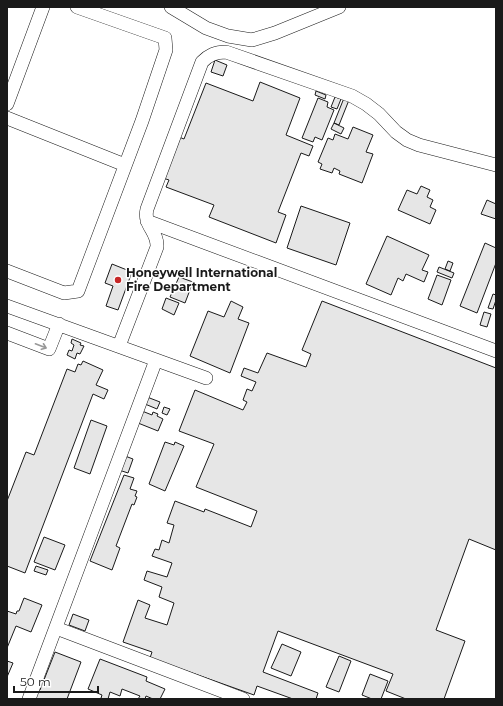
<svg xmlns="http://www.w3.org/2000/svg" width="503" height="706" font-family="Montserrat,sans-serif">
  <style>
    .building { fill: #e6e6e6; stroke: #1a1a1a }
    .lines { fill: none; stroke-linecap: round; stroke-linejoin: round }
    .minor-casing { stroke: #1a1a1a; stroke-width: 14 }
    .minor { stroke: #fff; stroke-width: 13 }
    .oneway { stroke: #989898 }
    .poi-dot { fill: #c62828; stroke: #fff; stroke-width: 1.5 }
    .labels { text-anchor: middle; stroke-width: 3; stroke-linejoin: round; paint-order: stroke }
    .poi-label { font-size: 12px; font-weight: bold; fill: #1a1a1a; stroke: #fff; text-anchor: start }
  </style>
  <rect width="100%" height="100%" fill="#fff"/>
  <path class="building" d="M215,60L227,65L223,76L211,72Z
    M260,82L300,98L286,135L313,146L309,156L301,153L278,212L286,215L276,243L209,217L214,205L166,187L169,180L163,178L179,137L184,139L206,83L253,101Z
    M316,91L326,95L325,99L315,95Z
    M335,97L341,99L337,109L331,107Z
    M318,98L328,102L327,107L334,110L322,140L315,137L313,142L302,138Z
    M344,98L349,100L339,125L334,123Z
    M334,123L344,128L341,134L331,129Z
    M353,127L373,135L366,152L373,154L362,183L339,174L340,171L334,168L332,173L320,169L322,164L318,162L328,138L333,140L335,134L348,139Z
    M421,186L430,190L427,197L433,200L430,207L436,210L430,224L398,210L407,190L417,194Z
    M487,200L496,204V219L481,214Z
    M301,206L350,223L336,265L287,248Z
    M387,236L429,255L422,270L428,272L424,282L406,274L403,281L398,278L391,295L366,284Z
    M485,243L496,248V263L477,313L460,306Z
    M448,261L453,263L450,271L445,269Z
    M112,264L132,272L118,310L106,306L113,286L105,283Z
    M439,267L454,273L452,278L437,272Z
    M437,275L451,280L442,305L428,299Z
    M179,277L193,282L185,303L170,297Z
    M493,294L496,295V300L493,309L488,308Z
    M166,298L179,303L174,315L162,309Z
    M231,301L243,307L238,319L249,323L230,373L190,356L208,311L224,317Z
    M322,301L496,368V550L469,539L436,630L465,641L444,699H406L386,691L393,674L278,631L263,672L318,693L316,699H293L257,686L254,695L150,658L152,652L123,642L138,600L150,605L145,618L167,625L174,603L159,597L162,587L144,580L147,571L167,577L172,563L152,556L155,549L159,550L162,540L169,543L174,525L167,523L175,501L204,512L205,509L251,527L257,511L196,487L214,444L179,431L195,390L243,410L247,402L243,400L247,389L252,391L256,382L241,376L244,368L258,373L267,353L306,367L311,354L302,350Z
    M484,312L491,314L487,327L480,325Z
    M72,339L81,343L80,345L84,346L80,354L77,353L75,359L67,355L69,350L72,351L74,345L71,343Z
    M83,361L103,370L96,385L108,390L104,399L93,394L25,573L7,566V501L26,452L34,455L67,369L75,372L78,364L81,365Z
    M147,397L160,402L157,409L145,404Z
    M164,407L170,409L167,415L162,413Z
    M142,411L152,415L153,412L158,414L157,416L163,419L158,431L138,423Z
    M91,420L107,426L90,474L74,468Z
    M165,442L174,445L175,442L184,446L165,491L149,484Z
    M125,456L133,459L128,473L119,470Z
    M124,475L134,478L130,489L137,491L135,496L137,497L134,505L132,504L116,546L120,548L112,570L90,561Z
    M44,537L65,545L55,570L34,562Z
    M36,566L48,570L46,575L34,571Z
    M24,598L42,605L31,632L16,626L7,648V611L16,614L17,611H19Z
    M73,614L89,620L85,631L69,625Z
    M282,644L301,652L291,676L271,668Z
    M55,652L81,662L67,699H31L36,688L40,690Z
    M339,656L351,661L339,692L326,687Z
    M100,659L147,677L146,681L165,689L160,699H153L146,696L145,699H138L140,696L122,689L120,696L110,692L108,699H104L101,698L102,695L88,689Z
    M7,661L13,663L7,677Z
    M370,674L388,681L381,699H372L362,695Z"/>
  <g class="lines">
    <g class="minor-casing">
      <path id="minor" d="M171,7L206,28L228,36L252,40L275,33L339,7
        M7,104L43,7
        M7,118L125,165
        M147,221L496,351
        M7,271L64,293L78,291L142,121L166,50L165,38L77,7
        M7,306L206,378
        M7,333L49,349L59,324
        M119,346L157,247C158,231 143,226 147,209L202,62C209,55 215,52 226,52L352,96L366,104L379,114L396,132L407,140L419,145L496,165
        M56,628L243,699
        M29,699L156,360"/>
    </g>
    <use href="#minor" class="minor"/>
  </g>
  <defs><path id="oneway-shaft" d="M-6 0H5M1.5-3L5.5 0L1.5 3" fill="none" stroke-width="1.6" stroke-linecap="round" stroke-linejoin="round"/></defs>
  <use class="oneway" href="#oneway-shaft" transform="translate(41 346) rotate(21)"/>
  <circle class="poi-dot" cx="118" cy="280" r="4"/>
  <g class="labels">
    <g class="poi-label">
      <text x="126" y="277">Honeywell International<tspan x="126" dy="14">Fire Department</tspan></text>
    </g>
  </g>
  <rect width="503" height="706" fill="none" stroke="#1a1a1a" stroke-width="16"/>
  <path d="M14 686v6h84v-6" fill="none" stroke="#1a1a1a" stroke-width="2"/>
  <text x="20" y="686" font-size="12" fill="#1a1a1a" stroke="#ffffff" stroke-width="3" paint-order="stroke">50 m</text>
</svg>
